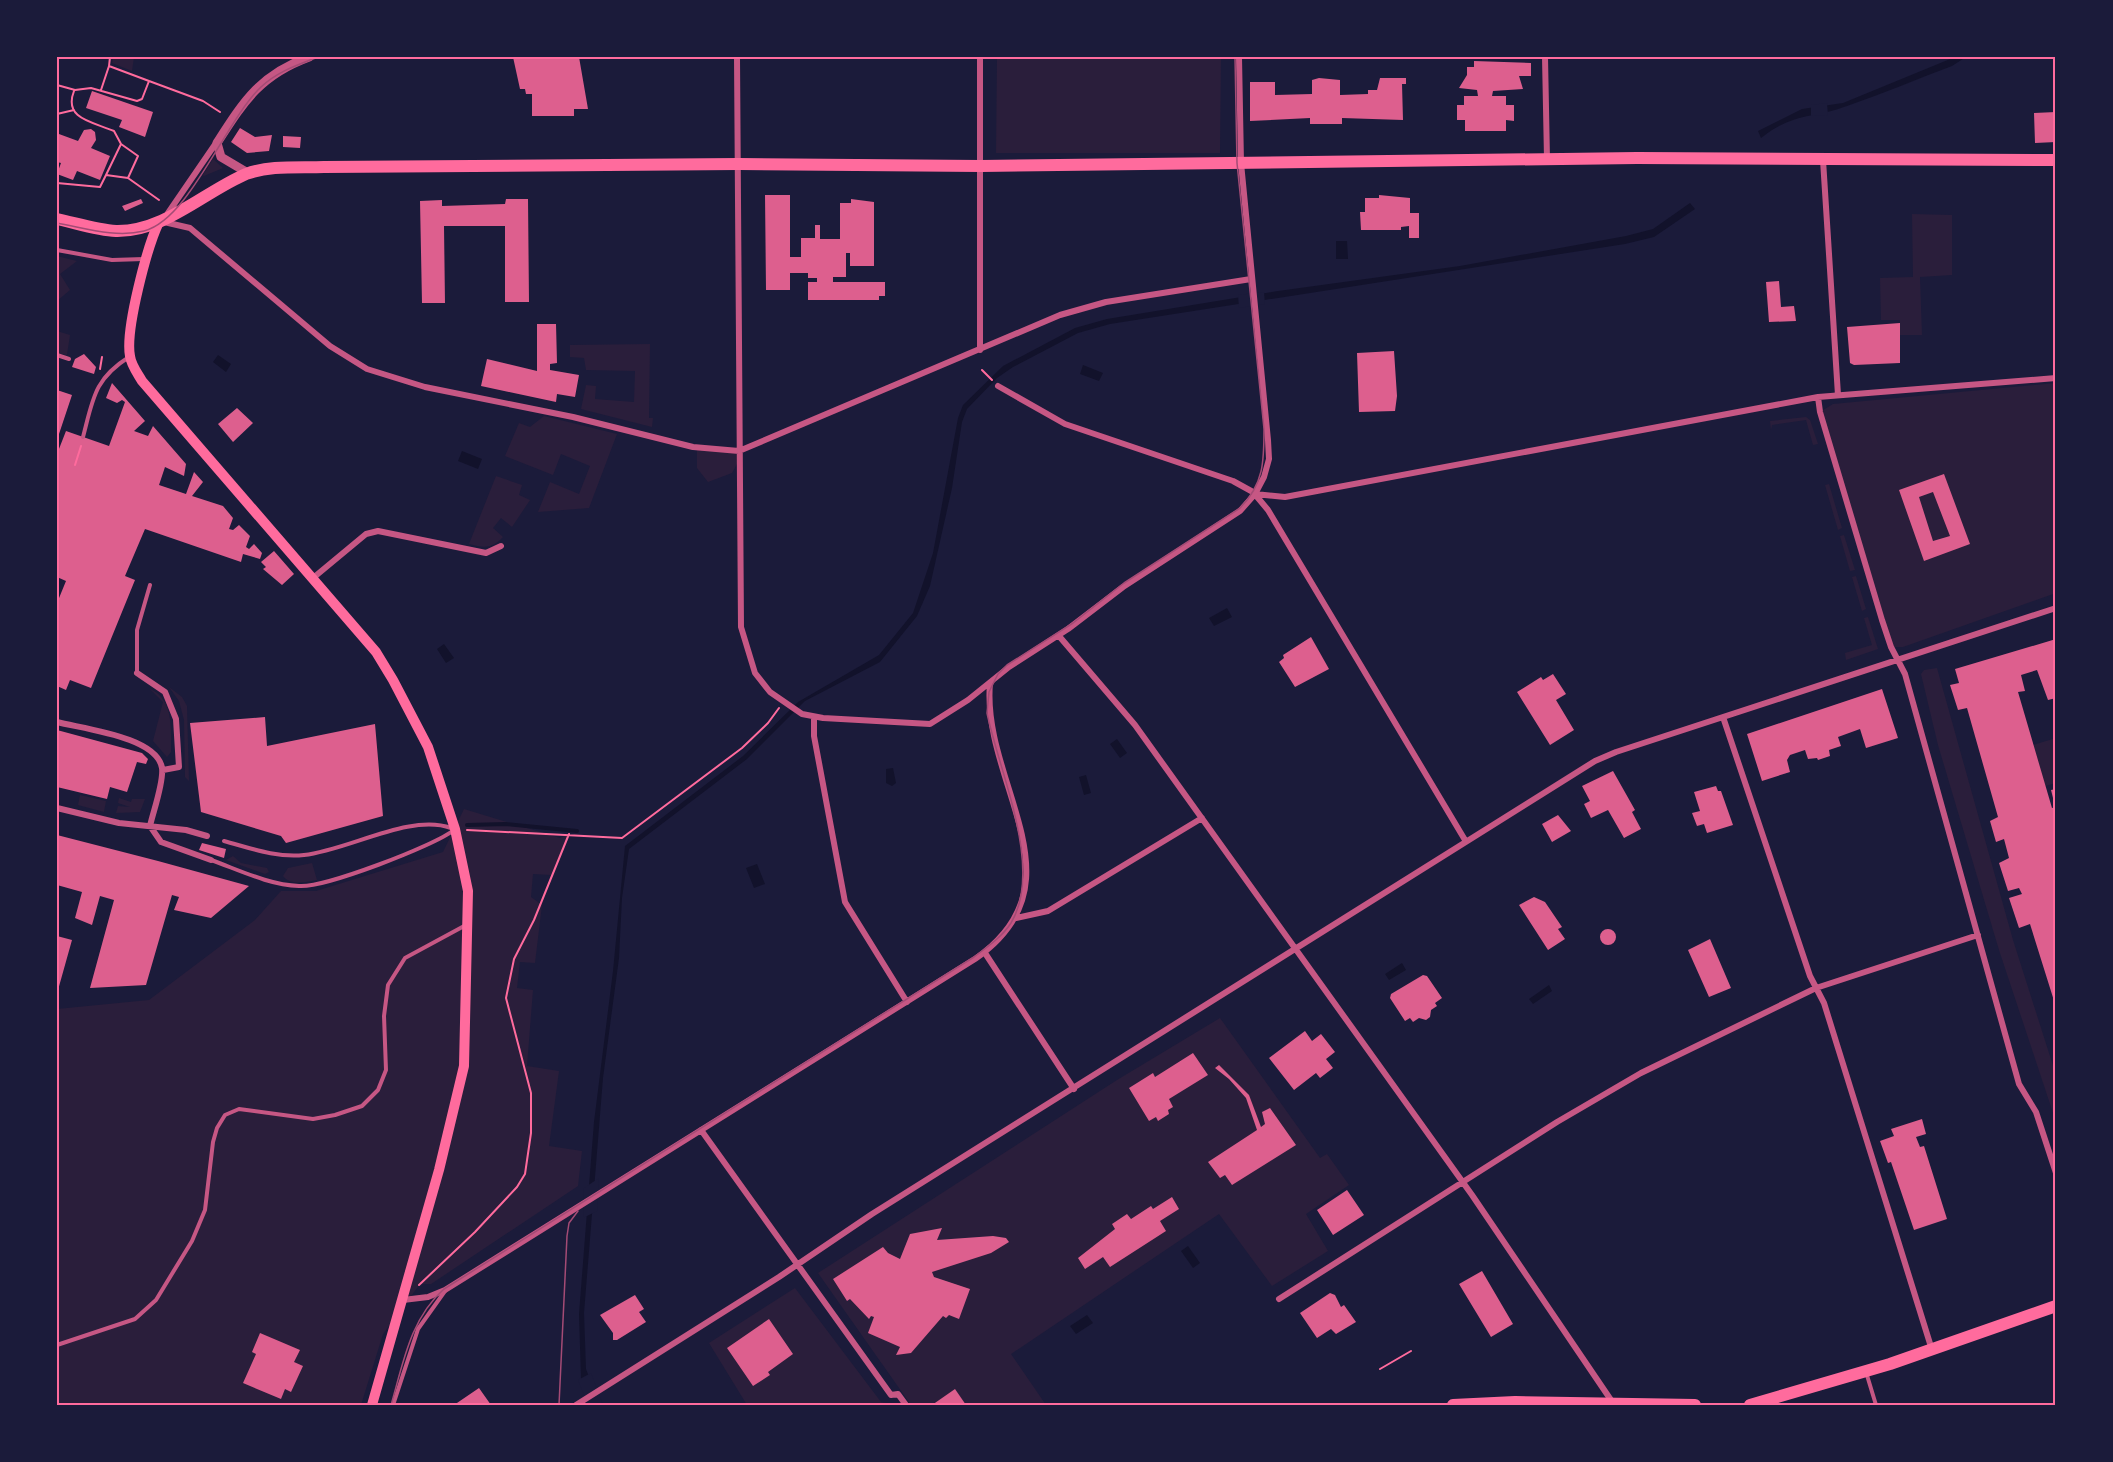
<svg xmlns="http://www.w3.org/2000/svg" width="2113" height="1462" font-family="Raleway,sans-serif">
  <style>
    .green { fill: #2a1e3b }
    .water { fill: #12122b }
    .pier { fill: #1b1b3a }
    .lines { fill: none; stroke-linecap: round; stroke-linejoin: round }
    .stream { stroke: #12122b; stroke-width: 4 }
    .building { fill: #dd5f8e; fill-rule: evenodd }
    .path { stroke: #ff6b9d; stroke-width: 2 }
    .service { stroke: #c65784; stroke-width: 4 }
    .minor { stroke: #c65784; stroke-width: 6 }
    .tertiary { stroke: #c65784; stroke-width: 9 }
    .secondary { stroke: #ff6b9d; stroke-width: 10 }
    .primary { stroke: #ff6b9d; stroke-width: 12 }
    .tram { stroke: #a44b75; stroke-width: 1.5 }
    .neatline { fill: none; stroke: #ff6b9d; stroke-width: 2 }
  </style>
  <rect width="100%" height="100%" fill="#1b1b3a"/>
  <path class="green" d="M113,57H134L132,71L112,63Z
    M997,57H1221L1220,153H996Z
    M213,159L223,168L204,176L203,175Z
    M1912,214L1952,215V275L1920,277L1922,335H1900V320H1881L1880,278L1913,277Z
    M57,256L77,261L60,274L70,290L57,301Z
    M57,331L70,335L67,355L57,353Z
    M650,344L649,418H653L652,427L581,409L586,385L596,386L595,399L634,402L635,371L586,370L584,358L570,357V345Z
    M2056,383V593L1903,647H1891L1820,412L1833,404Z
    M544,416L617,434L589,508L538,512L550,482L579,494L590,466L561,454L553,475L505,456L519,423L530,427Z
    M1806,417L1810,420L1818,444L1813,445L1806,420L1772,425L1771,430L1770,421Z
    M697,449L737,453V464L732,473L708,482L697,468Z
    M496,476L522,485L519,495L530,500L512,527L501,518L493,528L503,537C492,549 484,548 469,544Z
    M1829,484L1842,528L1838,530L1825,485Z
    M1844,535L1855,570L1850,571L1840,536Z
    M1856,576L1866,609L1862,611L1852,577Z
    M1868,617L1878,649L1846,660L1845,653L1872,645L1864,618Z
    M1937,668L2013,940L2056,1075V1122L1999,950L1938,745L1921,674L1924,670Z
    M169,687L182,697L187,706L189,781L185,777L184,720L179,701Z
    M150,689C174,699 171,730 171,752L167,757L153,741L163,702Z
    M2056,738V783L2045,786L2033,745Z
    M80,795L106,801L104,812L78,805Z
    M119,798L131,802L132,799H145L140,812L116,813L118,806L130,807L118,803Z
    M464,809L560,838L569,834L551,875L533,874L531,897L542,905L535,963L520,962L517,988L533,990L527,1066L559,1071L549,1146L582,1151L578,1186L431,1284H420L383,1334L361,1405H57V1009L149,1000L255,920L281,891H316L443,852Z
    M233,856L241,863L267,868L269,872L265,874L226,860Z
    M312,863L317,880C306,882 291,886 283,876L288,868Z
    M1220,1018L1320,1158L1327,1154L1349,1185L1306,1214L1328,1251L1272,1286L1219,1214L1011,1354L1046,1405H911L818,1273L1117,1080Z
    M795,1288L881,1402L898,1405H747L709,1343Z"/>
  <path class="water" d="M1955,57H1966L1952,66C1917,79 1882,94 1847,106C1812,119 1794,112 1761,138L1758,131L1802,109L1843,103Z
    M1690,203L1695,209L1654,237L1625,244L1110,324L1078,333L1013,367L997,378L967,409L962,422L952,488L930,586L917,616L880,662L805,701L747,759L629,849L622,898L619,958L603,1078L584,1313L586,1369L600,1405L581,1379L579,1314L594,1122L613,971L625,846L743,756L798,702L879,655L913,613L933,553L958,418L963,405L1003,366L1075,328L1107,319L1278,291L1460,266L1626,236L1653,229Z
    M1336,241H1347L1348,259H1336Z
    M218,355L231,364L226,372L213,362Z
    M1083,365L1103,373L1099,381L1080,374Z
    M462,451L482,459L478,469L458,461Z
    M1227,608L1232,617L1214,626L1209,618Z
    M444,644L454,658L446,663L437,649Z
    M1117,739L1127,753L1120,758L1110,744Z
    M893,768L896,783L892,786L886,783V769Z
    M1086,775L1091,793L1084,795L1079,777Z
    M757,864L765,884L754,888L746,868Z
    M1402,963L1406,970L1389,980L1385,974Z
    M1549,985L1552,991L1533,1004L1529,999Z
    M1188,1246L1200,1263L1193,1268L1181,1251Z
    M1087,1315L1093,1323L1076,1334L1070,1326Z"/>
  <path class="pier" d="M1827,103L1828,115L1811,116V105Z
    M1264,292L1265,304L1239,308L1238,295Z
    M599,1178L597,1211L583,1218L584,1188Z
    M591,1373L603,1405H588L578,1380Z"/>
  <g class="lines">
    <path class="stream" d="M467,825L506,824L577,831"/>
  </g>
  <path class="building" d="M513,57H579L588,109H574V116H532V94H526L525,89H520Z
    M1474,61L1531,63V76H1519L1523,89L1493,91L1492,96H1506V105H1514V121L1506,120V131H1465V120H1457V105H1464V96H1478L1477,90L1459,88L1467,75V67H1474Z
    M1319,78L1340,80V95L1368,94V90H1377L1380,78H1406V84H1402L1403,120L1342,118V124H1310V118L1250,121V82H1275V95L1312,94V80Z
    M92,91L153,112L145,137L119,127L122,120L86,108Z
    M2056,112V142L2035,143L2034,113Z
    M240,128L255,137L272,135L269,151L247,153L231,142Z
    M57,129L59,134L78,141L84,130L91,129L95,132L96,140L91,148L110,156L100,180L77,171L73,180L57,174L61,163L57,162Z
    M283,136L301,137L300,148L283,147Z
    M765,195H790V257H801V238H815V225H820V239H840V203H851V199L874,202V266H850V253H846V277H833V282H885V296H879V300H808V282H817V278H808V273H790V290H766Z
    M1379,195L1410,198V213H1419V238H1409V226L1401,227V230H1361L1360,212H1365V198H1379Z
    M141,199L143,203L125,211L122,206Z
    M506,199H528L529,302H505V226H444L445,303H422L420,201L442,200V206L505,204Z
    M1779,281L1781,307L1794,306L1796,321L1769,322L1766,282Z
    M1900,323V363L1854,365L1850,363L1847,327Z
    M537,324H556L557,363L550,364V370L579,375L575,397L557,394L556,402L481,386L487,359L537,371Z
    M1394,351L1397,396L1395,411L1359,412L1357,353Z
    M84,354L96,367L94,374L72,367L75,359Z
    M112,383L145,421L134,431L148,436L153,426L186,464L184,476L165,467L159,485L186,494L194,472L203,482L192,496L223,506L233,518L229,529L233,530L239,525L250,536L246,547L249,549L254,544L262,553L260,559L243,554L241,562L145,529L125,576L135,580L91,688L70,680L66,690L57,686V603L66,581L57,577V454L66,431L109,446L125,402L122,400L117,403L106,398Z
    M57,390L72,395L57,440Z
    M237,408L253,423L233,442L218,424Z
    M1944,474L1970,544L1924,561L1899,490ZM1933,492L1950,536L1933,541L1919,497Z
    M274,551L294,574L282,585L263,569L266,567L261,562Z
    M1311,637L1329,669L1295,687L1279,662L1284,658L1283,655Z
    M2056,639V698L2048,700L2037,670L2021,675L2025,691L2018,692L2052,808L2056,807L2055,1004L2030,924L2019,928L2009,898L2022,894L2019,888L2008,891L1999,863L2009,858L2004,839L1996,842L1990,821L1998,817L1967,708L1958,710L1950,685L1959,683L1955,669Z
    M1553,674L1566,694L1556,700L1574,730L1550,745L1517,692L1541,677L1543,680Z
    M1882,689L1898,738L1866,748L1860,729L1838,737L1841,746L1829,750L1830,756L1818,760L1817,758L1808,759L1805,750L1790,755L1787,760L1790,772L1762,781L1747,734Z
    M265,717L267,746L375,724L383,816L286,843L281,836L201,812L190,723Z
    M57,730L142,753L148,759L146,764L137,762L127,792L110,787L107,799L57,787Z
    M1613,771L1635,810L1632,812L1641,829L1624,838L1608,810L1591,818L1584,804L1590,801L1582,786Z
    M1716,786L1718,791H1721L1733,825L1707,833L1704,824L1697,826L1692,813L1700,811L1694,792Z
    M2056,789V806H2055L2051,790Z
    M1558,815L1571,831L1552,842L1542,824Z
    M57,835L158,861L249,886L211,918L174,910L179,897L172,895L146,985L90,988L114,900L100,896L92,925L75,918L82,892L57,885Z
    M202,843L226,849L224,858L199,850Z
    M1534,897L1545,902L1562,927L1558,929L1565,939L1548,950L1519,905Z
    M1600 937a8 8 0 1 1 16 0a8 8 0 1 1-16 0Z
    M57,936L72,940L58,990H57Z
    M1710,939L1731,988L1709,997L1688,950Z
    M1423,975L1427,976L1442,998L1435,1003L1437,1006L1431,1010L1430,1017L1426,1020L1419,1018L1413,1022L1410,1018L1405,1021L1390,998L1391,994Z
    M1305,1031L1312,1041L1321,1034L1335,1052L1326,1059L1333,1068L1320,1078L1316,1073L1294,1090L1269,1058Z
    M1193,1053L1208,1075L1169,1099L1173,1107L1168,1110L1169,1114L1158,1121L1156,1117L1149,1121L1129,1088L1153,1073L1155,1077Z
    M1219,1065L1249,1095L1261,1127L1265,1124L1262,1112L1270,1108L1296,1145L1232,1185L1225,1175L1220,1178L1208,1162L1257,1130L1246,1098L1229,1079L1215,1068Z
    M1922,1119L1926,1134L1916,1137L1920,1147L1924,1146L1947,1219L1914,1230L1891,1162L1888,1163L1880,1141L1894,1136L1891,1129Z
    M1347,1190L1364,1215L1333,1235L1317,1210Z
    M1172,1197L1179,1209L1160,1221L1166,1231L1110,1267L1103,1257L1085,1269L1078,1258L1115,1229L1112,1224L1127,1214L1131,1219L1151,1206L1153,1209Z
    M942,1228L937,1240L993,1236L1006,1238L1009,1242L991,1253L932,1272L934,1277L970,1289L959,1319L949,1315L946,1318L943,1316L911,1353L896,1355L900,1347L868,1333L874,1317L871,1316L869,1319L850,1299L847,1301L833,1279L883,1247L888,1253L900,1259L910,1234Z
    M1482,1271L1513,1324L1491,1337L1459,1284Z
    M1330,1293L1335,1295L1341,1307L1344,1305L1356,1322L1336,1334L1331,1329L1317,1338L1300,1313Z
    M635,1295L644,1309L639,1312L646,1322L617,1340H613V1333L600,1315Z
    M769,1319L793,1354L768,1372L770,1375L753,1386L727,1348Z
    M260,1333L300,1350L294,1362L303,1366L291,1392L285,1389L281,1399L243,1383L256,1354L252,1352Z
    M479,1388L491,1405H454Z
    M955,1389L966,1405H932Z"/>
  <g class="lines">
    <path class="path" d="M110,57L109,66L149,81
      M57,85L75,90L91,88L137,101L142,99L149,81L203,101L220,112
      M101,90L109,66
      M74,91C63,119 93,122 114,131L121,144L106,175
      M57,114L74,110
      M121,144L138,156L128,178
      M57,183L100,187L106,175L128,178L159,200
      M100,369L102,357
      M982,370L992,380
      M75,465L81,446
      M467,830L622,838L742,748L768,723L779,708
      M419,1285L475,1232L517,1187L525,1174L531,1133V1093L506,998L514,959L534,920L569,834
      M1380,1369L1411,1351"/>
    <path class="service" d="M57,250L112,260L144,259
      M57,355L69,359
      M83,437C93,399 94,379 129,357
      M137,672V630L150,585
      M224,841C250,848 276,858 304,855C349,850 410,813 451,828
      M211,860C239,870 269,885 299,886C324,888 434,846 454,830
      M57,1345L135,1319L156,1300L192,1241L205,1210L213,1142L217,1128L225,1115L239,1109L313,1119L335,1115L362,1106L378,1090L386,1070L384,1016L388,985L405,958L466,925
      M1866,1372L1876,1405
      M393,1405L418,1329L445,1291"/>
    <path class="minor" d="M737,57L741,627L755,673L770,692L802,714L823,718L930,724L968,700L1009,667L1068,629L1123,587L1240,511L1255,494L1264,477L1269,459L1268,440L1241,163L1239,57
      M980,57V350
      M1545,57L1547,159
      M1823,160L1838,395
      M168,213L216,143
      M164,222L190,228L330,346L367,369L425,387L573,417L693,447L739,451L1060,315L1106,302L1251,279
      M998,386L1065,424L1233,481L1253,492L1268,510L1465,840
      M1818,397L1820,412L1882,620L1891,647L1905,674L2019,1084L2036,1112L2056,1173
      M1255,494L1285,497L1818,397L2056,378
      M313,578L366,534L378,531L486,553L501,546
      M1059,636L1135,725L1472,1195L1613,1403
      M137,673L165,692L176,719L179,767L163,770
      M814,717V736L845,902L907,1002
      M1723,717L1810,976L1824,1003L1932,1350
      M57,722C84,729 157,737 162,768C164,782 153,812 150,826
      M57,808L119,823L186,830L207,836
      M150,826L161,842L211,860
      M1016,918L1048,911L1202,818
      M985,953L1074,1089
      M701,1130L891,1395L898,1394L906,1405
      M1279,1299L1557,1122L1641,1073L1816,988L1978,935
      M403,1300L428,1297L445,1290L975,959C1086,882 981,784 990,683
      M576,1405L779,1277L872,1214L1595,761L1616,752L2056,608"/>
    <path class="tertiary" d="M248,173L221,157L217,143C244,101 260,75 309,57"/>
    <path class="secondary" d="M159,222C147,247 125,330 130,356C131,365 138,374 142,381L376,652L393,680L428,747L455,829L468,891L464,1066L439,1170L372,1405"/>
    <path class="primary" d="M57,219C76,223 97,230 116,231C164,232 204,192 246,174C270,165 300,168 324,167L739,164L981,166L1637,158L2056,160
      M1453,1405L1515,1402L1695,1405
      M1750,1405L1890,1364L2056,1306"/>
    <path class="tram" d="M57,223C85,228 115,238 144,231C190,219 225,121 261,87C278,71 298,65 318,57
      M391,1405C403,1364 410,1319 444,1289L974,957C987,947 1002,937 1011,923C1044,868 999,772 987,713L989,692L998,674L1007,665L1073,623L1124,583L1240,508C1264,484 1264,461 1264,429L1237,163L1235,57
      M559,1405L567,1236L569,1223L578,1211"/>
  </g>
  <rect width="2113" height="1462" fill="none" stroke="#1b1b3a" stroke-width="117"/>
  <rect x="58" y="58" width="1996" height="1346" class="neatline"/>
</svg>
